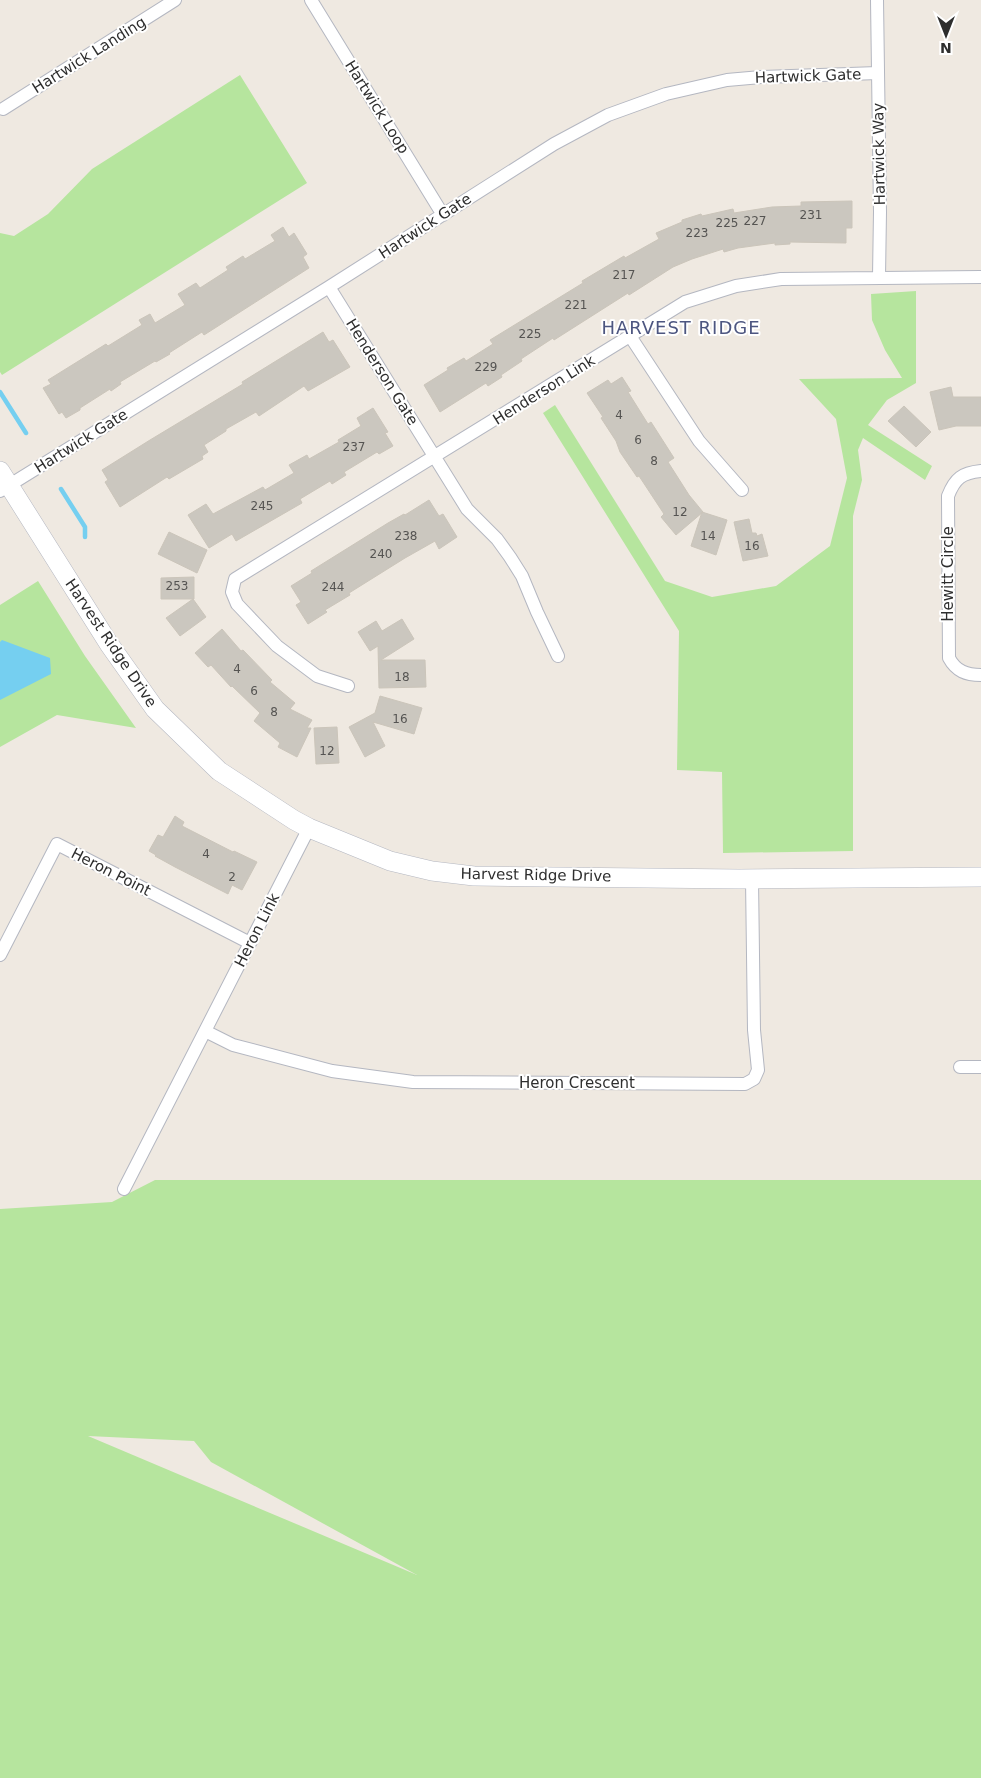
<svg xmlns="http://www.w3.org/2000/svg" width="981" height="1778" font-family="'DejaVu Sans',sans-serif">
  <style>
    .green { fill: #b6e59e; fill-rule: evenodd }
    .water { fill: #75cff0 }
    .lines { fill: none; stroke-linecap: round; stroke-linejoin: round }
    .stream { stroke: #75cff0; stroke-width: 4.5 }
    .building { fill: #cbc7bf; stroke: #cbc5ba }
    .street-casing { stroke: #b4b7c1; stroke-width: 14 }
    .secondary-casing { stroke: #b4b7c1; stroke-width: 20 }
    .street { stroke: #fff; stroke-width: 12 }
    .secondary { stroke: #fff; stroke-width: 19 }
    .labels { text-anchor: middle; stroke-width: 4; stroke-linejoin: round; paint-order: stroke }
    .number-label { font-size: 12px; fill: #555452 }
    .street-label { font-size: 15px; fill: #2e2e2e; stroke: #fff }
    .quarter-label { font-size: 18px; letter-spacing: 1px; fill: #4d5680; stroke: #fff }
  </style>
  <rect width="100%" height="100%" fill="#efe9e1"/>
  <path class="green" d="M240,75L307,183L2,375L0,372V233L14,236L48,214L92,169Z
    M916,291V383L887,400L868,425L932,466L925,480L863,438L858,450L862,480L853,516V851L723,853L722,772L677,770L679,631L543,413L555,405L665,581L712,597L776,586L830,546L847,478L836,419L799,379L902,378L885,350L872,320L871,294Z
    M38,581L85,656L136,728L57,715L0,747V605Z
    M155,1180H981V1778H0V1209L112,1202ZM88,1436L194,1441L211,1462L417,1575Z"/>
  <path class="water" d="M2,640L50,658L51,674L0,700V642Z"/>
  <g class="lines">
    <path class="stream" d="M0,392L26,433
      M61,489L85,527V537"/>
  </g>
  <path class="building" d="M852,201V228H846V243L790,242V244L775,245V243L738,248L724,252L723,249L692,259L673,267L629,295L628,293L554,340L553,338L521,359L522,361L501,375L502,377L488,386L486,383L440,412L424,385L448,370L447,368L464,358L466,361L493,344L490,340L583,283L582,281L624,256L625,258L659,239L656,233L682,222V220L701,214L702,216L733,209L734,213L772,207L801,206V202Z
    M283,227L289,237L294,233L307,254L303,257L309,268L204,335L202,332L169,353L170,354L156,362L155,361L120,382L121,384L111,391L110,389L80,408V410L66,418L62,412L59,414L43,388L51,384L48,380L106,344L108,346L142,325L139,320L150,314L155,323L185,305L178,294L196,283L200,288L228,270L226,267L243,256L245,259L275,241L271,235Z
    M323,332L329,342L333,340L350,367L308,391L304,386L259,416L256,412L226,429V431L204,445L208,452L202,456L203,459L169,479L167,477L120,507L105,482L108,480L102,470L150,440L243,384L242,382Z
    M622,377L631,391L628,392L648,424L651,422L674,458L668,462L689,495L703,512L676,535L661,517L664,514L639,476L637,477L620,452L616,441L601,418L603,417L587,393L608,380L611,384Z
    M951,387L953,397H981V426H956L939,430L930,392Z
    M904,406L931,432L916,447L888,421Z
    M373,408L388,432L385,433L393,446L379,454L377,452L344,472L346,475L332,484L330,481L300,499L302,503L236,541L232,534L209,548L188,515L206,504L213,514L263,487L265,490L294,473L289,465L307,455L309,459L339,442L338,440L361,426L357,418Z
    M429,500L439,516L443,514L457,537L439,549L435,541L405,558L349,593L350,595L325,610L327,612L308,624L296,605L301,602L291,586L312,573L311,571L388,523L404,514L405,515Z
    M702,512L727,520L716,555L691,546Z
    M749,519L752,533H756L757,536L762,534L768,556L743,561L734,522Z
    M169,532L207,550L197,573L158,554Z
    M194,577V599H161V578Z
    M193,599L206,617L180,636L166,618Z
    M402,619L414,639L381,660H425L426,687L379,688L378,646L370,651L358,632L376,621L382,631Z
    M222,629L241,651L243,650L272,680L270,682L295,703L290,709L312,720L307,728H311L297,757L278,747L280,743L254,721L260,713L232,686L231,687L211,665L208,667L195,653Z
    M380,696L422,708L414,734L373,722L385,746L365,757L349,727L375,713Z
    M337,727L339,763L316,764L314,728Z
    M175,816L184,822L182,826L233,852L234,851L257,862L242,890L232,885L228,894L175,867L155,856L156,855L149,851L158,835L163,837Z"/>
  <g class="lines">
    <g class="street-casing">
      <path id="street" d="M311,0L443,215
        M877,0L880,212L879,277
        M3,109L175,0
        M329,287L467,509L497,539L510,557L522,576L537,612L558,656
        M630,336L699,441L742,490
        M981,471C962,473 955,478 948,496L949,658C956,671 966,675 981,675
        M0,491L329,287L554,144L608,115L666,94L727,80L761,77L878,73
        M348,686L317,676L277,646L237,604L232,592L235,579L685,302L736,286L781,279L981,277
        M0,955L57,844L250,943
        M205,1031L233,1045L332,1071L413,1082L745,1084L754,1079L758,1070L754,1030L752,879
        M960,1067H981
        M124,1189L309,828"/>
    </g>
    <g class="secondary-casing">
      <path id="secondary" d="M0,471L109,644L155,709L219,771L294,820L309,828L390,861L432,871L474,876L739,879L981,877"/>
    </g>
    <use href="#street" class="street"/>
    <use href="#secondary" class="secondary"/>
  </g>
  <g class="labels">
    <g class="number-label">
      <text x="811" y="219">231</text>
      <text x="755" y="225">227</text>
      <text x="727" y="227">225</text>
      <text x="697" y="237">223</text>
      <text x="624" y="279">217</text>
      <text x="576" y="309">221</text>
      <text x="530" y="338">225</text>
      <text x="486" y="371">229</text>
      <text x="619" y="419">4</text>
      <text x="638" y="444">6</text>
      <text x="354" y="451">237</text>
      <text x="654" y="465">8</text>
      <text x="262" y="510">245</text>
      <text x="680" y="516">12</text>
      <text x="406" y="540">238</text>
      <text x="708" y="540">14</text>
      <text x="752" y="550">16</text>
      <text x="381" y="558">240</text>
      <text x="177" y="590">253</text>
      <text x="333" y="591">244</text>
      <text x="237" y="673">4</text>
      <text x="402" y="681">18</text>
      <text x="254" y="695">6</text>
      <text x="274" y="716">8</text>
      <text x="400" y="723">16</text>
      <text x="327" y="755">12</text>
      <text x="206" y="858">4</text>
      <text x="232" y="881">2</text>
    </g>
    <g class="street-label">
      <text transform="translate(89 55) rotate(-32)" y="5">Hartwick Landing</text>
      <text transform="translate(808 76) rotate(-2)" y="5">Hartwick Gate</text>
      <text transform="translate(377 107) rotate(58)" y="5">Hartwick Loop</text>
      <text transform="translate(879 154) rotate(-91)" y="5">Hartwick Way</text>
      <text transform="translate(425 226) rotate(-33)" y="5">Hartwick Gate</text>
      <text transform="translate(382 372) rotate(58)" y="5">Henderson Gate</text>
      <text transform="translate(544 390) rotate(-32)" y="5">Henderson Link</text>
      <text transform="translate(81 441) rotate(-32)" y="5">Hartwick Gate</text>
      <text transform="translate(948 574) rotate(-90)" y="5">Hewitt Circle</text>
      <text transform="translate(111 643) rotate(56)" y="5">Harvest Ridge Drive</text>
      <text transform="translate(111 872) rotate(27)" y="5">Heron Point</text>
      <text transform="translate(536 875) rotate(1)" y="5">Harvest Ridge Drive</text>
      <text transform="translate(257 930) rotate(-63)" y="5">Heron Link</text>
      <text x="577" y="1088">Heron Crescent</text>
    </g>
    <g class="quarter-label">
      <text x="681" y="334">HARVEST RIDGE</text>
    </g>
  </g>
  <g transform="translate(946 35) rotate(180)" stroke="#ffffff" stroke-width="4" paint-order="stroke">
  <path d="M0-4L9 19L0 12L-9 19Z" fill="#2e2e2e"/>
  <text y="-8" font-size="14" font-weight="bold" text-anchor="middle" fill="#2e2e2e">N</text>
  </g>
</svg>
